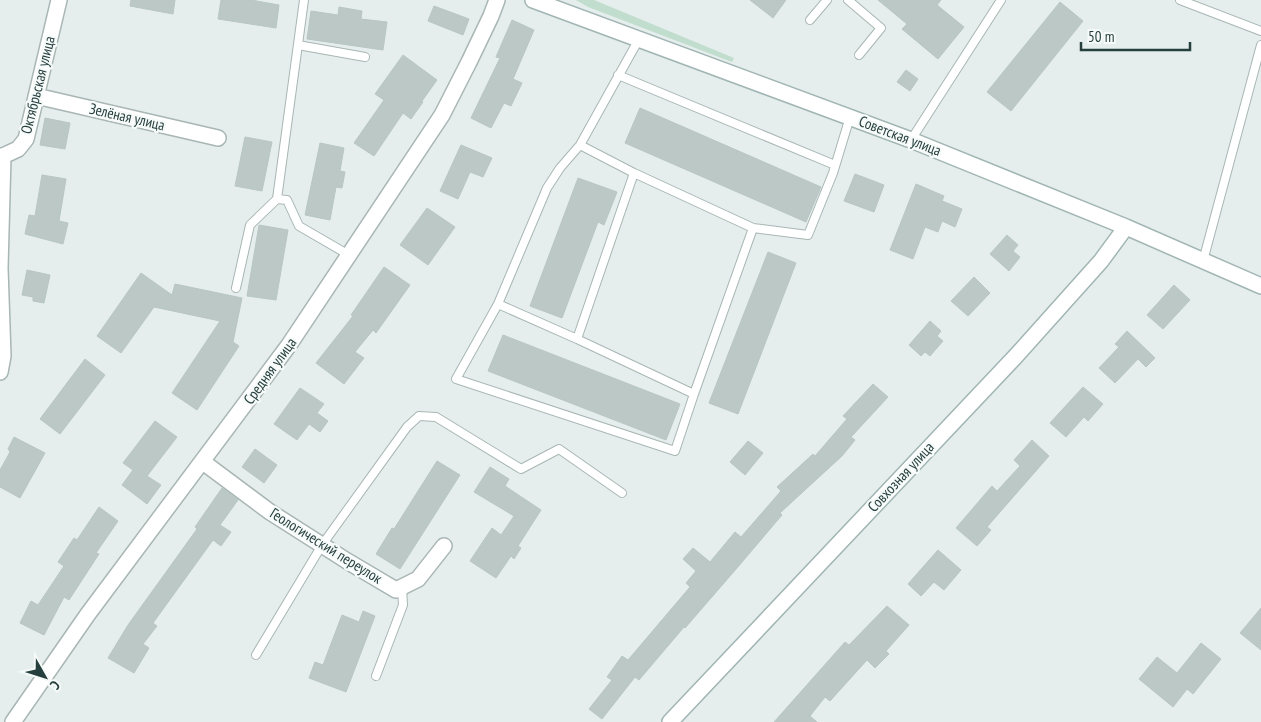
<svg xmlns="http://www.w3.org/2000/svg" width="1261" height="722" font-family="'PT Sans Narrow',sans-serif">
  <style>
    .green { fill: #c0ddce }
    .building { fill: #bbc8c5; stroke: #b8c7c4 }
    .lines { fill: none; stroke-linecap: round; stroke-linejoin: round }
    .lane-casing { stroke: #a8b6b4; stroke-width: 10 }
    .street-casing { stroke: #a8b6b4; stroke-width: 18 }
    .secondary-casing { stroke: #a1b6b4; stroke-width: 18 }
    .lane { stroke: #fff; stroke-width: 8 }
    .street { stroke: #fff; stroke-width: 15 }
    .secondary { stroke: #fff; stroke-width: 15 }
    .labels { text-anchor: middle; stroke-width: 4.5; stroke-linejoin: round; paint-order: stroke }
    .street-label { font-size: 15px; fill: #253f3e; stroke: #f6faf9 }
  </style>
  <rect width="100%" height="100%" fill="#e5eeec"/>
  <path class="green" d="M576,0H594L734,58L732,62L588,7Z"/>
  <path class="building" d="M131,0H175L173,14L130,6Z
    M221,0H251L279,5L276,28L218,19Z
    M750,0H786L773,18Z
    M878,0H941L937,5L964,27L938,59L902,29L907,24Z
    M1060,2L1083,21L1011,111L987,92Z
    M434,6L469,19L463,35L428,21Z
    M339,7L362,11L361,19L387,22L383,50L307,39L311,11L338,15Z
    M512,20L534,30L513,79L522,83L511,106L504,103L491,128L471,118L500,58L496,57Z
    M403,55L437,80L422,101L423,102L411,119L403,113L374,156L354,143L384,100L375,94Z
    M906,70L918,79L910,91L897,82Z
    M640,108L821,187L806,222L625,143Z
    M45,118L70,123L65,149L40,145Z
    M245,137L272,142L262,191L235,186Z
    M320,143L344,148L340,171L345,172L342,188L336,187L330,220L305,215Z
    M461,145L492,158L483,177L470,172L458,199L440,191Z
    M855,174L884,185L874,212L844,201Z
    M42,175L66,179L59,221L68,223L63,244L25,234L29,215L35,216Z
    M578,178L617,192L604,225L598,222L562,318L530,306Z
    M916,184L944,196L942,201L962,209L955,227L942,221L938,232L925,227L913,259L890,250Z
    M427,208L455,227L428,265L400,245Z
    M259,225L288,230L276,300L247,296Z
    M1007,235L1018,245L1013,251L1020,257L1009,271L990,254Z
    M768,252L796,263L738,414L709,403Z
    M384,267L410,285L376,333L373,330L355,352L364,358L344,384L316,363L353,316L351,315Z
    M27,270L50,275L44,303L33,301V297L22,295Z
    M141,273L172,295L175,284L242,298L233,342L239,346L197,410L172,393L220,321L154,307L121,353L97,336Z
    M974,277L990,293L968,316L951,301Z
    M1174,285L1190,300L1163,329L1147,315Z
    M930,321L941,331L937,336L943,341L930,356L925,352L921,356L909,345Z
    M1127,331L1155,358L1146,367L1138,359L1115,383L1099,368L1119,347L1115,344Z
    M503,335L680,404L666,440L488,371Z
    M85,359L105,375L60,434L40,419Z
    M873,384L888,397L851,437L855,440L842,456L780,513L782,515L737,568L685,628L684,627L639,680L635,677L602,719L589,709L612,680L607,677L622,656L628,660L690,587L686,583L696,571L683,559L693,548L710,562L735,532L741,537L781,491L777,487L813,454L815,456L847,419L843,416Z
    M1083,387L1103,404L1088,421L1084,417L1066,437L1050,423Z
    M300,388L324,404L317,413L328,421L320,432L309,424L297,440L274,424Z
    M155,421L177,437L147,476L161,485L147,504L122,485L133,470L123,463Z
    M14,437L45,453L20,498L0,487V470L10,452L8,449Z
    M1032,440L1049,456L987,527L991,530L977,546L956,528L992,486L997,491L1020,466L1014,460Z
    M748,441L763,453L745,475L730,462Z
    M255,449L277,465L264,483L242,467Z
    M437,461L460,475L400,569L376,554L392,528L394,529Z
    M490,467L509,479L505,486L541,510L518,546L521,548L514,559L511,556L496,578L470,561L492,528L501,535L514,516L474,492Z
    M222,488L238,500L220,525L231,532L221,546L213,540L153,623L157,626L143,644L149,648L134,673L108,658L128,625L197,529L195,527Z
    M99,507L118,521L96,553L99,554L69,600L64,597L44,635L20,623L31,601L38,605L64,566L58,562L74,538L77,540Z
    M938,550L961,570L944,590L934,582L921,596L908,584Z
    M887,606L909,625L886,651L889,654L875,668L867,660L830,701L825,697L810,716L817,722H774L845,642L849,645Z
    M1261,608V650L1240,633Z
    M363,611L375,616L346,692L309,678L315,662L323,665L342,615L359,622Z
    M1201,643L1221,659L1193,694L1187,689L1173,707L1139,679L1157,657L1177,673Z"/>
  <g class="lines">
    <g class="lane-casing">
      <path id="lane" d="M848,0L881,28L859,55
        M1180,0L1261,31
        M810,20L827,0
        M639,39L580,145L560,168L547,188L498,304L456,379L675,451L694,394
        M298,45L365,57
        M618,75L835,165
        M911,140L1001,0
        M580,145L634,173L753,228L808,235L833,173L850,117
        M634,173L577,339L694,394L753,228
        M277,199L287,200L299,226L349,255
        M1203,261L1261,45
        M236,288L250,225L277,199L304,0
        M498,304L577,339
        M256,655L322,545L407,427L419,416L436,417L521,469L559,449L622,493
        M376,676L403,605L402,587"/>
    </g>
    <g class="street-casing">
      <path id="street" d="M36,96L218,138
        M0,156H3L18,149L26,139L59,0
        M0,372L3,356L0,268L3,156
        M203,462L270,512L347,561L396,590L418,579L444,546
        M13,722L88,614L289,345L442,115L469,62L491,16L497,0"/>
    </g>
    <g class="secondary-casing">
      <path id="secondary" d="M533,0L911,140L1126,227L1261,286
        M670,722L1015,357L1101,261L1126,227"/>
    </g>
    <use href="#lane" class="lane"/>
    <use href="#street" class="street"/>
    <use href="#secondary" class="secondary"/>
  </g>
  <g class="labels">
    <g class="street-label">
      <text transform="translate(38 85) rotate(-76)" y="5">Октябрьская улица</text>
      <text transform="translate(127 117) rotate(13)" y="5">Зелёная улица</text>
      <text transform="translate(900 136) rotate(21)" y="5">Советская улица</text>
      <text transform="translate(270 371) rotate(-54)" y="5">Средняя улица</text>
      <text transform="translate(901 477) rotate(-47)" y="5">Совхозная улица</text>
      <text transform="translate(326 546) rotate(32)" y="5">Геологический переулок</text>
    </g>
  </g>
  <g transform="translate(45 677) rotate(129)" stroke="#f6faf9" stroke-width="4" paint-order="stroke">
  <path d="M0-4L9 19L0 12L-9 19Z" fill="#253f3e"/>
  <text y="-8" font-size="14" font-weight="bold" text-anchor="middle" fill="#253f3e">С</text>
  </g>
  <path d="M1081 42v8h109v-8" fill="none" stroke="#253f3e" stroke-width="2.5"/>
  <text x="1088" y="42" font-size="15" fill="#253f3e" stroke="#f6faf9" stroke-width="4" paint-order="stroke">50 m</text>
</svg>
